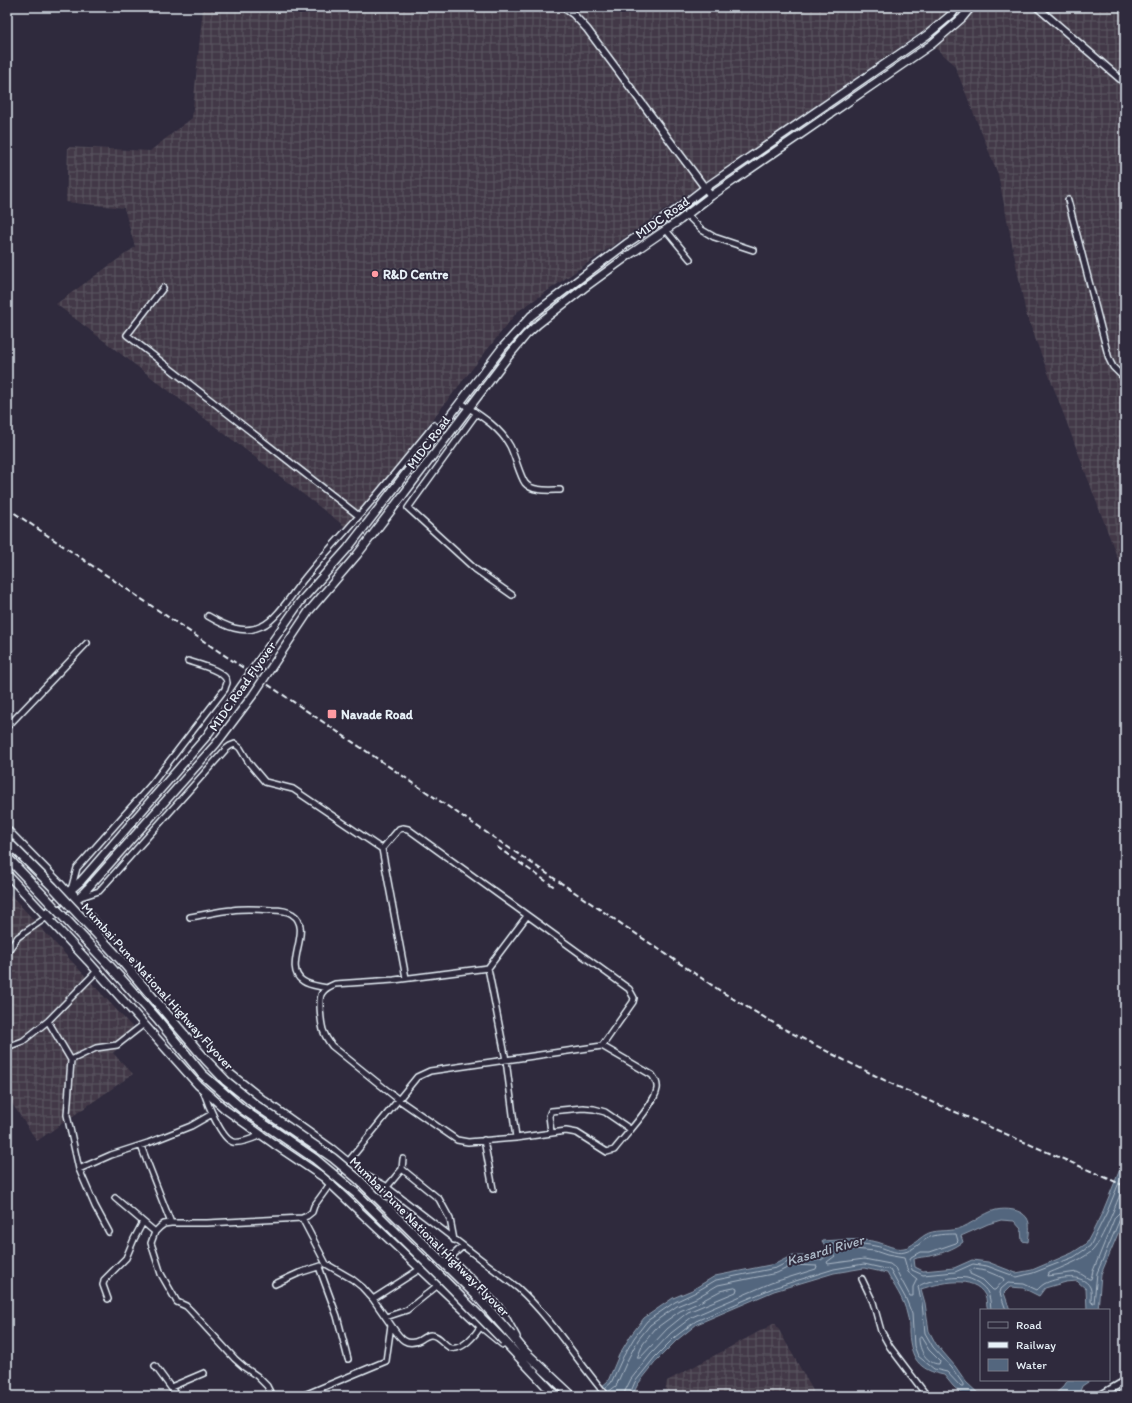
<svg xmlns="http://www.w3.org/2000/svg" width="1132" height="1403" font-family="Itim,sans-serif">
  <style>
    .industrial { fill: url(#industrial-grid) }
    .water { fill: #53667e; stroke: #8f9eaf }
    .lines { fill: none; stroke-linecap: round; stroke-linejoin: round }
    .shore { stroke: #acb9c7; stroke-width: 1 }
    .minor-casing { stroke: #e8f1f8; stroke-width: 8 }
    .tertiary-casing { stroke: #e8f1f8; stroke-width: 9 }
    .secondary-casing { stroke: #e8f1f8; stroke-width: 10 }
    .trunk-casing { stroke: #e8f1f8; stroke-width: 11 }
    .minor { stroke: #2f2a3d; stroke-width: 5 }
    .tertiary { stroke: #2f2a3d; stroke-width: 6 }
    .secondary { stroke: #2f2a3d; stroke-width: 7 }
    .trunk { stroke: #2f2a3d; stroke-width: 8 }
    .rail { stroke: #e8f1f8; stroke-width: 2; stroke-dasharray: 6 3; stroke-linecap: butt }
    .secondary-bridge-casing { stroke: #e8f1f8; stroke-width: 10; stroke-linecap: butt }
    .trunk-bridge-casing { stroke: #e8f1f8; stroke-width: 11; stroke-linecap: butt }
    .secondary-bridge { stroke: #2f2a3d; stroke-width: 7 }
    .trunk-bridge { stroke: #2f2a3d; stroke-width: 8 }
    .poi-dot { fill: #ff9aa2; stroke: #2f2a3d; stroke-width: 1.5 }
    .labels { text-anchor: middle; stroke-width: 4; stroke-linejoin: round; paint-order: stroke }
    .street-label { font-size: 13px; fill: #e8f1f8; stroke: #2f2a3d }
    .poi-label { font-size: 13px; font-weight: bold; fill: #e8f1f8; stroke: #2f2a3d; text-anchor: start }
    .water-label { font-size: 14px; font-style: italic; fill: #acb9c7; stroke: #2f2a3d }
  </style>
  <defs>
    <pattern id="industrial-grid" width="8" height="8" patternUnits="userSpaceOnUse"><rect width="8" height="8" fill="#423947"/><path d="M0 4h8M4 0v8" fill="none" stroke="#5d5662"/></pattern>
  </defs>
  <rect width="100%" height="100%" fill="#2f2a3d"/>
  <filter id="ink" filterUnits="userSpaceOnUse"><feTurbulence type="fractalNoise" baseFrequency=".025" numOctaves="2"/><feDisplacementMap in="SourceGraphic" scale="8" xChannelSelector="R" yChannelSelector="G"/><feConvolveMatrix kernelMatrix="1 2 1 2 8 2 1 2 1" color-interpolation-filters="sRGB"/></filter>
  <g filter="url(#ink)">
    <path class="industrial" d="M203,7H1125V578L1026,314L998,174L954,64L919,34L517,312L347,528L56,304L135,247L124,208L66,202L68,147L150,151L192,118Z
      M7,891L135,1030L113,1053L133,1074L37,1141L7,1096Z
      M775,1323L816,1396H664L667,1381Z"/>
    <path class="water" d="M1125,1157V1217L1101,1274L1098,1310H1087L1086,1289L1077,1281L1066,1282L1045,1288L1039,1296L1023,1288L1010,1287L1004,1293L1010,1310H988C986,1305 987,1299 985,1295C973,1274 940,1283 921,1289L925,1303L929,1331L936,1344L955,1366L966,1382L981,1396H964L953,1386L944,1375C918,1370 911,1358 909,1333C909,1327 909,1320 907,1314C904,1299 894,1286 887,1273L864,1268L834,1273L774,1291L697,1324L677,1340L658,1359L638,1384L632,1396H591L608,1381L619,1355L631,1335L644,1318L673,1298L692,1290L715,1276L775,1264L791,1256H820L828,1250L822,1241C840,1240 860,1238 877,1242C885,1244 895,1250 904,1248C912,1247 918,1239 925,1235C934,1229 947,1232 958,1229C971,1225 983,1213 996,1210C1006,1208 1021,1209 1027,1218C1031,1224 1029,1235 1028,1242L1022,1241L1021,1229L1014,1221L1001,1220L988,1224L961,1236L963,1242C956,1248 938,1255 930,1256C924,1257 919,1257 914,1259L915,1267L923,1271L954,1268L972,1260L988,1262L1016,1273L1032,1270L1072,1253L1086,1244L1093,1231L1103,1211Z
      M1068,1380H1091L1082,1386L1078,1396H1053L1064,1386Z"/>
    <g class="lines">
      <path class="shore" d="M1125,1182C1119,1196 1102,1243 1091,1252C1079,1261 1063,1267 1049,1273L1048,1276L1077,1272L1081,1274L1089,1279H1091L1093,1271L1115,1217L1119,1213L1125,1212
        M843,1248L875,1251L887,1255L904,1258L908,1272L917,1279L913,1287V1296H910L895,1268L890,1264L864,1259L828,1264L827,1262L835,1256L837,1249Z
        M974,1269L986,1271L1003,1278L1004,1280L995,1290H993L983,1280L970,1274V1271Z
        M735,1288L737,1289L736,1292L688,1312L667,1329L640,1358H637L643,1344L655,1329L666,1321L680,1311L698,1303L720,1291Z
        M1006,1310L1000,1293L1001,1289L1008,1283L1024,1284L1037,1290C1039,1288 1041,1286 1044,1284C1055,1278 1082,1272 1090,1287C1092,1291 1091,1298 1091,1302L1094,1303L1097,1273L1120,1219L1122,1217H1125
        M921,1337L929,1350L940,1361L939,1364C927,1364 919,1350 919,1339Z
        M605,1388L611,1383L623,1357L634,1338L647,1321L675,1302L694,1293L716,1280L776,1268L792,1260H821L831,1253V1246L832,1244C846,1243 861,1243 875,1246C884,1247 895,1255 905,1252C913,1250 920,1243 926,1239C934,1234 947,1234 956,1234L958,1241L956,1243L930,1252H920L911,1257L910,1260L912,1270L923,1275L955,1272L973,1264L987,1266L1017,1277L1033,1273L1074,1257L1090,1246L1107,1212L1125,1168
        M608,1392L616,1386L628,1359L638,1340L650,1325L677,1306L696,1298L718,1285L777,1273L793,1265L817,1266L816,1269L771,1283L692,1317L671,1333L651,1354L631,1379L625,1391L624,1396
        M629,1396L635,1382L655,1357L675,1337L696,1321L773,1288L834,1269L864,1264L890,1270L906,1299L912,1314L914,1346L918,1356L934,1369L947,1372L961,1387H963V1384L952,1368L933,1347L925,1333L922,1303L918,1287C924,1280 957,1276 967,1278C971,1279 978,1282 981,1285C990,1292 990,1299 991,1310"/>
      <g class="minor-casing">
        <path id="minor" d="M1068,200L1109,359L1113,367L1125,379
          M687,215L702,230L714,237L753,250
          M666,230L690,259
          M163,288L127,335L359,516
          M460,402C478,414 500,427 510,446C515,456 520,476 525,483C532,492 550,490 560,490
          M476,414L408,508L475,569L512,595
          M208,616C225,626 243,635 262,626C277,620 293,592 304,579C323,555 345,533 364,510C388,482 411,453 434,425L439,429
          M188,661C197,664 228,671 227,683C227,683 225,688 225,689L151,785L77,868L71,890L78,898L99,891L226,749L230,746L235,744L240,748L249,763L265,782L293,789L382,849L406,978
          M7,727L87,643
          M527,916L488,968L394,980L335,984C330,986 325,988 322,993C318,998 321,1022 323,1030C325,1036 328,1041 332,1046L399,1100L457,1140L468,1142L516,1138L566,1131L577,1133L607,1152L614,1150C624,1137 655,1104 657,1089C658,1083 655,1079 652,1075L602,1046
          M190,917C204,915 218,911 232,910C245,908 258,909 272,910C278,910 286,910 292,914C315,928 281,967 303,981C310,986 319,986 327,988
          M7,952L18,937L47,917
          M488,968L506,1060L516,1138
          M48,1021L71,1060L67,1115L79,1169L95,1206L109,1232
          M7,1047L23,1041L48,1021L97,971
          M71,1060L96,1048L117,1045L144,1024
          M203,1090C207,1102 221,1139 233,1142C241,1144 254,1138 261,1135
          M551,1132L549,1116L551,1111L583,1108L594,1109L605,1112L630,1129
          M484,1140L493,1189
          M141,1146L171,1223
          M79,1169L111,1155L148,1143L191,1126L212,1114
          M402,1169L439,1199L450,1219L454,1240
          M363,1174L384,1185L518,1288C553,1320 577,1361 607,1396
          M387,1187L402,1169L403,1159
          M115,1198L155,1232
          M302,1218L326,1264L352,1279L362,1287L373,1299L391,1325L386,1361L302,1396
          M450,1258L463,1246
          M319,1267L337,1316L348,1359
          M862,1279L873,1302L881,1331L890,1347L927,1396
          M275,1284L299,1273L321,1266
          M108,1299L103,1285L104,1280L126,1258L134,1239L143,1222
          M373,1299L420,1269
          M386,1317L407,1310L438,1285
          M391,1325C399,1336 405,1348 420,1340C423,1338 427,1335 431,1335C439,1335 443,1344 449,1347C461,1353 476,1334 481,1326
          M155,1366L177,1396
          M171,1387L204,1373
          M272,1396L267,1386L257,1376L244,1367L235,1359L190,1310L186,1306L177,1302L161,1274L151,1243L155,1232L160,1227L164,1224L171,1223H207L302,1218L307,1216L312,1212L314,1206L330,1184L417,1077L430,1071L602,1046L633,1002L634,998L629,989L408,829L403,828L399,829L382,849"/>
      </g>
      <g class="tertiary-casing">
        <path id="tertiary" d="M563,7L573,14L587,29L711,196
          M1037,7L1125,83
          M1099,1396L1125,1381
          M1119,1396L1125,1393"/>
      </g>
      <g class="secondary-casing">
        <path id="secondary" d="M393,490L502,348L531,316L578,280L626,244L674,212L705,188L927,35L952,14L957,7
          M403,495L507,358L526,335L538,324L584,288L632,253L680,220L711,196L932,44L962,18L971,7
          M7,830L62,886L125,955L160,994L187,1028L223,1068L262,1099L332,1149L355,1168L470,1278L501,1310L516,1337
          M7,874L88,961L198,1085L226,1110L274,1144L323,1177L481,1326L503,1344
          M81,881L50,908L47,917C64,914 77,899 88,888"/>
      </g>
      <g class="trunk-casing">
        <path id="trunk" d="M511,1335L525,1352L572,1396
          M504,1341L556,1396"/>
      </g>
      <use href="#minor" class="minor"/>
      <use href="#tertiary" class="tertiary"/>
      <use href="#secondary" class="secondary"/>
      <use href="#trunk" class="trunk"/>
      <path class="rail" d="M7,508L722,992L782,1028L842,1059L896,1086L1125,1186
        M497,847L556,888"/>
      <g class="secondary-bridge-casing">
        <path id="secondary-bridge" d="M81,881L206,737L300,602L348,548L393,490
          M88,888L216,744L253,695L309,611L357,555L403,495"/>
      </g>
      <g class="trunk-bridge-casing">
        <path id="trunk-bridge" d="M7,841L53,887L120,959L206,1060L226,1081L257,1106L333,1158L358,1179L477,1296L511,1335
          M7,857L107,963L157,1019L202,1074L242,1109L315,1159L357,1194L445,1281L504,1341"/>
      </g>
      <use href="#secondary-bridge" class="secondary-bridge"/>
      <use href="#trunk-bridge" class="trunk-bridge"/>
    </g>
  </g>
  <g class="poi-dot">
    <circle cx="375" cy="274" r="4"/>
    <rect x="327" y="709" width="10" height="10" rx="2"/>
  </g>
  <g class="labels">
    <g class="street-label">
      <text transform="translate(662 217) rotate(-35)" y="5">MIDC Road</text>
      <text transform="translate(428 442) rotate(-53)" y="5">MIDC Road</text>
      <text transform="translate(242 686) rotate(-55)" y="5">MIDC Road Flyover</text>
      <text transform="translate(158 986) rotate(48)" y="5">Mumbai Pune National Highway Flyover</text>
      <text transform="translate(430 1236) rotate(45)" y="5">Mumbai Pune National Highway Flyover</text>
    </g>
    <g class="poi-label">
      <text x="383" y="279">R&amp;D Centre</text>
      <text x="341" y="719">Navade Road</text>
    </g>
    <g class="water-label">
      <text transform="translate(825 1250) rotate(-16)" y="5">Kasardi River</text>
    </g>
  </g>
  <rect width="1132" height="1403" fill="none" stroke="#2f2a3d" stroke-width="24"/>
  <rect x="12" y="12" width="1108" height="1379" fill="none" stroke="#e8f1f8" stroke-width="1.5" filter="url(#ink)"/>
  <rect x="980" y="1309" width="130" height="72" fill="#2f2a3d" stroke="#797a88"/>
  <rect x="988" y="1322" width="20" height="6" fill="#2f2a3d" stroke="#797a88"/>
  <text x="1016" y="1329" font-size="12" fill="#e8f1f8">Road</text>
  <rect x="988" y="1342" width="20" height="6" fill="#e8f1f8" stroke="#797a88"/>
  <text x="1016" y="1349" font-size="12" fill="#e8f1f8">Railway</text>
  <rect x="988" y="1359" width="20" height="12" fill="#53667e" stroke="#797a88"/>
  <text x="1016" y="1369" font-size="12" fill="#e8f1f8">Water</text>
</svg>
